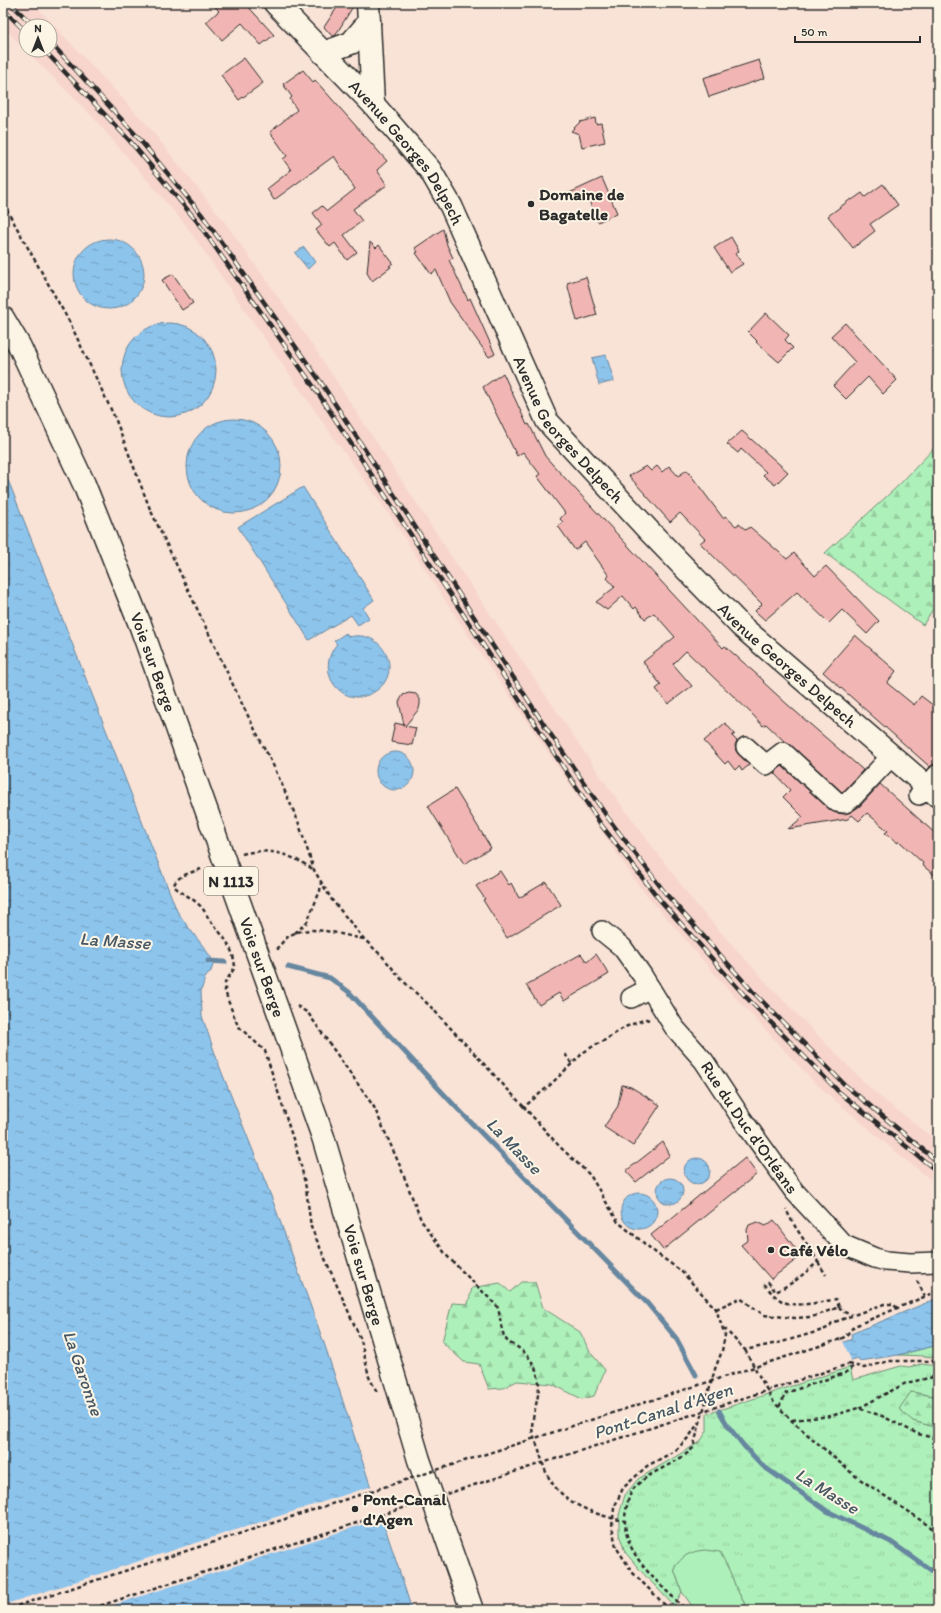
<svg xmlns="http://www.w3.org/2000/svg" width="941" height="1613" font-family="Itim,sans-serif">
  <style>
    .built { fill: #f7d5cc }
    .grass { fill: url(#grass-tufts); stroke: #6c8e72 }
    .forest { fill: url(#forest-firs); stroke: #6c8e72 }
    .pitch { fill: #aef0ba; stroke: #6c8e72 }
    .water { fill: url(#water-ripples); stroke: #66879f }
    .pier { fill: #f9e2d6 }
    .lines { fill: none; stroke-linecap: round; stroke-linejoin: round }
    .stream { stroke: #66879f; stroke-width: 5 }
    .building { fill: #f1b6b3; stroke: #2b2b2b }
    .minor-casing { stroke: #2b2b2b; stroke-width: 22 }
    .major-casing { stroke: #2b2b2b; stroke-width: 25 }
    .path { stroke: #2b2b2b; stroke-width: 2.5; stroke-dasharray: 4 3; stroke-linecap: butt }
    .minor { stroke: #fcf5e5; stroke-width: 19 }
    .major { stroke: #fcf5e5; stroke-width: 22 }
    .rail-casing { stroke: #2b2b2b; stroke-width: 4.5 }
    .rail { stroke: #fcf5e5; stroke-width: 3; stroke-dasharray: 9; stroke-linecap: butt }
    .path-bridge { stroke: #2b2b2b; stroke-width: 2.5; stroke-dasharray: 4 3; stroke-linecap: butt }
    .poi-dot { fill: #2b2b2b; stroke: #fcf5e5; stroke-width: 1.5 }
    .labels { text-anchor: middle; stroke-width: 4; stroke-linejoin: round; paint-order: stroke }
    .shield { fill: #fcf5e5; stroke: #6a6863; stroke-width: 1 }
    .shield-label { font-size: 16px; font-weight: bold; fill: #2b2b2b }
    .street-label { font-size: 17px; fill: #2b2b2b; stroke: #fcf5e5 }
    .poi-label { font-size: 17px; font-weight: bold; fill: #2b2b2b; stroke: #fcf5e5; text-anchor: start }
    .water-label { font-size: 18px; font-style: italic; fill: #485965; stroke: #fcf5e5 }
  </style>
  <defs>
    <pattern id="grass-tufts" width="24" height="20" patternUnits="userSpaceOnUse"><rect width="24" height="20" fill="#aef0ba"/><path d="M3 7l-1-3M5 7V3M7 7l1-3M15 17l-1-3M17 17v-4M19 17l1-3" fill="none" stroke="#96cea0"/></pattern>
    <pattern id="forest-firs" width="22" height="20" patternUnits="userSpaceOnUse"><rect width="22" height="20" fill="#aef0ba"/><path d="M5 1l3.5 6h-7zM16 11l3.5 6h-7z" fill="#96cea0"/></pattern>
    <pattern id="water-ripples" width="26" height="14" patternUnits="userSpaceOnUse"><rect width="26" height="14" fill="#8dc4ec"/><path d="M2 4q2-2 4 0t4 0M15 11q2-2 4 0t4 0" fill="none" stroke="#739fbf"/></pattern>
  </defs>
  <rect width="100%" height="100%" fill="#f9e2d6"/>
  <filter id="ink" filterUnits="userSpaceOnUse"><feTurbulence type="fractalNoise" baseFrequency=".025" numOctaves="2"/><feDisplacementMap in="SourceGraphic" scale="8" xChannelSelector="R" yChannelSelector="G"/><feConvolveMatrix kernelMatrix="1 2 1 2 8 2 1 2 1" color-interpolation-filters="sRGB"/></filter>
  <g filter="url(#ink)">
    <path class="built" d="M3,3H33L148,126L226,224L313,346L463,574L610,790L696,905L775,992L874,1092L938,1142V1185L902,1157L815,1083L733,995L639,886L462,626L387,511L338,444L185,224L91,115L26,50H50V26H26V50L3,27Z"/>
    <path class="grass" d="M938,1345V1358L925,1356L898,1355Z
      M921,1364L938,1366V1397L911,1392L913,1421L938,1428V1610H748L736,1588L731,1574L674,1569L682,1592L674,1606L640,1570L625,1552L619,1534V1515L625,1495L638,1479L700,1442L707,1431V1414L850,1367L853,1380L901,1366L909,1367Z"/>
    <path class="forest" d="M938,444V601L923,625L825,553L899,485Z
      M521,1282H535L543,1308L580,1332L590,1352L605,1370L594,1396L582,1399L552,1384L517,1381L503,1388L489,1389L479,1364L464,1362L442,1342L452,1303L468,1304L472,1288L500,1283L510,1292Z
      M911,1392L938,1397V1428L913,1421L899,1409Z"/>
    <path class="pitch" d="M705,1550L720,1552L731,1574L736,1588L748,1610H695L682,1592L674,1569C681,1556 691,1551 705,1550Z"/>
    <path class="water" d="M74 274a35 35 0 1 1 70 0a35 35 0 1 1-70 0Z
      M304,247L315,262L308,269L295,253Z
      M122 370a47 47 0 1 1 94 0a47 47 0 1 1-94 0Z
      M606,355L614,381L599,385L592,358Z
      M187 466a47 47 0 1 1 94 0a47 47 0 1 1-94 0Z
      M3,471L10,485L177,911C188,929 203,944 214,962L211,971L205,978L201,991L202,1016L220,1068L271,1196L325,1346L373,1494L844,1342L852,1339L851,1334L938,1298V1345L898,1355L860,1361L858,1358L380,1512L412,1610H3Z
      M303,487L374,600L363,608L369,618L358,625L351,615L309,640L238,527Z
      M346,633L349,637C384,628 405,674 374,692C343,711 313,672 337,644L334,641Z
      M376 771a19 19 0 1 1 38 0a19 19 0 1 1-38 0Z
      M684 1171a13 13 0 1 1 26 0a13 13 0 1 1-26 0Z
      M657 1191a13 13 0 1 1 26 0a13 13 0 1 1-26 0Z
      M621 1211a18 18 0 1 1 36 0a18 18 0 1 1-36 0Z"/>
    <path class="pier" d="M843,1341L851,1360L850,1363L382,1513L383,1518L98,1610H3V1605L372,1486L375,1492Z"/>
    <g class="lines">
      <path class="stream" d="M208,961L225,962
        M288,967L330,978L349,992L454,1105L647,1303L676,1338L696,1375
        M719,1411L728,1426L744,1446L763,1466L827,1511L891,1542L938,1575"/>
    </g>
    <path class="building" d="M212,3H245L274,35L261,45L242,23L222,40L206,22L219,11Z
      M340,3H355L335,36H332L324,27Z
      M244,58L263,83L239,100L221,75Z
      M759,60L765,78L709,97L703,78Z
      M303,70L313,82L315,80L387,161L377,170L387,185L353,209L362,221L344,235L357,252L347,260L335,243L330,247L316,230L322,225L313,213L322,206L327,211L355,189L334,156L274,200L267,189L291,170L283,159L287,156L270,132L297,110L290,99L292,97L283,84Z
      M595,118L596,124L601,123L605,142L582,147L579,134L571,131L580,122Z
      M602,178L617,213L598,222L587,196L567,194Z
      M883,184L898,205L870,224L875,231L853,248L828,216L851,199L852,200L862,193L865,197Z
      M443,229L447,245L453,258L449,260L468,300L470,298L495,354L489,357L450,302L436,270L431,274L416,253L418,252L415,248Z
      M731,237L739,251L735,254L743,264L730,272L714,248Z
      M370,242L376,248L379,245L393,263L389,266L391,267L372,281L367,273Z
      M173,274L193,303L182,310L162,280Z
      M586,277L597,315L577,321L567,283Z
      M766,313L789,335L785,340L793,348L779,362L756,342L757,341L748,332Z
      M845,323L897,380L883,394L868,377L846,399L833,386L855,362L831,336Z
      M503,373L527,425L529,424L545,456L552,464L723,648L725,646L764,681L763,682L788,705L863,770L845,790L842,792L790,744L784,741L766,724L763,726L753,715L686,651L673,664L692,686L668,704L656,689L661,685L643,662L675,637L654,613L645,619L636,607L634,609L623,596L607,610L596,602L615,587L607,578L609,576L585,542L575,550L558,526L563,522L560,519L565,513L537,476L540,474L523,452L517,456L483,387Z
      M742,431L788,472L775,485L763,475L766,472L741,449L738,453L727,444Z
      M646,466L651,471L657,466L662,472L669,466L678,476L687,470L723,518L725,516L736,526L739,524L746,530L750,527L787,559L794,553L815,576L826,566L879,621L867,634L842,610L829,623L797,592L765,620L755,611L762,604L700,543L705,539L680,513L670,522L629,476Z
      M855,635L896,671L887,683L914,705L921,696L938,709V763L930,767L823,672Z
      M409,693L416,694L420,699V704L419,709L405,726L416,728L412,745L391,742L395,723L404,725L399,702L403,695Z
      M725,723L735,734L732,736L737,741L735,745L736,751L749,765L742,771L739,766L735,770L728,761L725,764L704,741Z
      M782,766L830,810L836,813L844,814L851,812L860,806L880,784L938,836V878L922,865L923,863L899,841L898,843L885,833L888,831L867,813L859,821L852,815L848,819L788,829L803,817L783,797L790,790L774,773Z
      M455,789L491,848L464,864L428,806Z
      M500,871L509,885L511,883L519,898L546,882L561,905L507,938L483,900L485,899L476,886Z
      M581,954L587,962L596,954L609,974L564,1001L559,993L539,1005L526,985Z
      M622,1085L631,1087L660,1105L633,1146L604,1127L618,1106Z
      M663,1142L670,1155L636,1182L626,1171Z
      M745,1158L757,1174L663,1250L651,1235Z
      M774,1220L801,1256L771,1279L741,1245L748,1240L747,1230L749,1225L757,1222L766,1226Z"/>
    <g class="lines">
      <g class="minor-casing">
        <g id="minor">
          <path d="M746,747L766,765L783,752L837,802L845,803L852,798L884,764"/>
          <path d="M919,795L938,774"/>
          <path id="s1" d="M602,931L622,947L642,975L674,1027L704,1061L742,1119L794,1191L844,1245L875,1258L886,1261L910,1263L938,1262"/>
          <path d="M631,998L650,988"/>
        </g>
      </g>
      <g class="major-casing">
        <g id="major">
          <path id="s2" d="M275,3L373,104L430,170L451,206L547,421L651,533L741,626L938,796"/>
          <path d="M368,3L373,104"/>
          <path d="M323,53L351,43L369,22"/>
          <path id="s3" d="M3,318L19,345L84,484L141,627L323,1137L419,1460L472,1610"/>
        </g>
      </g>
      <path class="path" d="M3,203L70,323L115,418L150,509L243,706L275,769L298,821L314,870L332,900L364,939L383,957L402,980L430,1006L524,1107
        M242,854C270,847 290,854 314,870
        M201,869C193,872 175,876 174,886C179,892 191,897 197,903C205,909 205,914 210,920C223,937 233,945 235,967L225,983V991L229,1003L238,1026L265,1051L300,1161L306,1188L311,1227L361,1340L369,1377L378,1394
        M295,933L307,922L320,891L321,882
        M278,950V947C282,943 285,939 289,936C309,923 342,935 363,939
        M297,1006L308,1013L374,1107L400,1166L421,1220L447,1256L497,1306C502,1318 499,1333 509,1343C511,1344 515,1345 517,1347C526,1352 534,1363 537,1373C543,1390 533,1409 532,1427C532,1435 538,1446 540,1453C542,1461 544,1469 548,1476C562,1504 596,1515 624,1521
        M649,1020L646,1019L625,1027L602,1042L595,1045L584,1052L550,1085L524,1107L560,1147L590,1175L618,1222L656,1253L681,1271L716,1309L725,1335L722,1351L715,1369L693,1448C676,1465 651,1470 635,1487C629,1494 628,1501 626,1510C618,1553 659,1582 686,1610
        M565,1054L572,1064
        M818,1262L826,1275
        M917,1281L925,1296
        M839,1307L844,1312L852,1315
        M716,1309L740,1298L764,1315L795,1318L812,1317L839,1307L836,1299C824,1302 798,1307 787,1303C777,1300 771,1292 765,1285L768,1282L776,1292L795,1281L818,1262C808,1244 794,1228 786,1209
        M724,1328L745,1350L782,1342L823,1330L829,1327L832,1323L884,1304H893L898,1309
        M841,1339C849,1335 848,1330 857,1325L938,1291
        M745,1350L773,1401L791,1420L854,1475L938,1532
        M849,1364L864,1368L889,1361H938
        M779,1407L786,1393L845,1373L855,1365
        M859,1408L906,1383L938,1376
        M792,1420L831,1416L858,1408L882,1416L918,1434L938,1439
        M670,1610L633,1573L616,1547L612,1526L613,1519L614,1508L623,1488L647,1466L675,1451L689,1437L699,1422"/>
      <use href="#minor" class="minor"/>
      <use href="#major" class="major"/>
      <g class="rail-casing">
        <path id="rail" d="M10,3L34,26
          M3,9L26,32
          M50,42L135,134L202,215L320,381L547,729L608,818L666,894L753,992L845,1085L938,1162
          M44,50L129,140L196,220L314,387L602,826L660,900L746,997L839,1092L938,1172"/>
      </g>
      <use href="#rail" class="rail"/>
      <path class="path-bridge" d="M4,1610L841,1339
        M87,1610L849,1364"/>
    </g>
  </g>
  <g class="poi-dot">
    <circle cx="531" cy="204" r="4"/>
    <circle cx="771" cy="1250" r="4"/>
    <circle cx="355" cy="1509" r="4"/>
  </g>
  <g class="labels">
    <rect class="shield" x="204" y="867" width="54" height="28" rx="3"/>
    <g class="shield-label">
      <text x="231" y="887">N 1113</text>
    </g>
    <g class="street-label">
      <text dy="6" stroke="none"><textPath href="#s2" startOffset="200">Avenue Georges Delpech</textPath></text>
      <text dy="6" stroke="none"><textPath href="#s2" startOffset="524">Avenue Georges Delpech</textPath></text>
      <text dy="6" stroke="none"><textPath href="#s3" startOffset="376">Voie sur Berge</textPath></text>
      <text dy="6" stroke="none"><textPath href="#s2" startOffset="848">Avenue Georges Delpech</textPath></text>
      <text dy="6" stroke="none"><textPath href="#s3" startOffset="700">Voie sur Berge</textPath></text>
      <text dy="6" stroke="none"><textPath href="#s1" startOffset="247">Rue du Duc d'Orléans</textPath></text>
      <text dy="6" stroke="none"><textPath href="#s3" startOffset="1024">Voie sur Berge</textPath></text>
    </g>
    <g class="poi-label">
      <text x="539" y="200">Domaine de<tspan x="539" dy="20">Bagatelle</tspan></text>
      <text x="779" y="1256">Café Vélo</text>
      <text x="363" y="1505">Pont-Canal<tspan x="363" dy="20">d'Agen</tspan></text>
    </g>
    <g class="water-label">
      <text transform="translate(115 941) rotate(4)" y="6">La Masse</text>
      <text transform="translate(514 1146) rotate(46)" y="6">La Masse</text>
      <text transform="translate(83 1373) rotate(71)" y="6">La Garonne</text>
      <text transform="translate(663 1411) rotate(-18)" y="6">Pont-Canal d'Agen</text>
      <text transform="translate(827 1491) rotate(32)" y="6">La Masse</text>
    </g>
  </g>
  <rect width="941" height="1613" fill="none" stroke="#fcf5e5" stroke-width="16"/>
  <rect x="8" y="8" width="925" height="1597" fill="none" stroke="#2b2b2b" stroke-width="1.5" filter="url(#ink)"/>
  <g transform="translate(38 38)"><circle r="19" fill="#fcf5e5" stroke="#a8a49b"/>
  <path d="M0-3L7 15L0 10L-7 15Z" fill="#2b2b2b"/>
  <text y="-6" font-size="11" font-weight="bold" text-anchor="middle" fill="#2b2b2b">N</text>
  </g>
  <path d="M795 36v6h125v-6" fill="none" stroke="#2b2b2b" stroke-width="2"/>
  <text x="801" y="36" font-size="12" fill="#2b2b2b" stroke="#fcf5e5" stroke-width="3" paint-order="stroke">50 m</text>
</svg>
